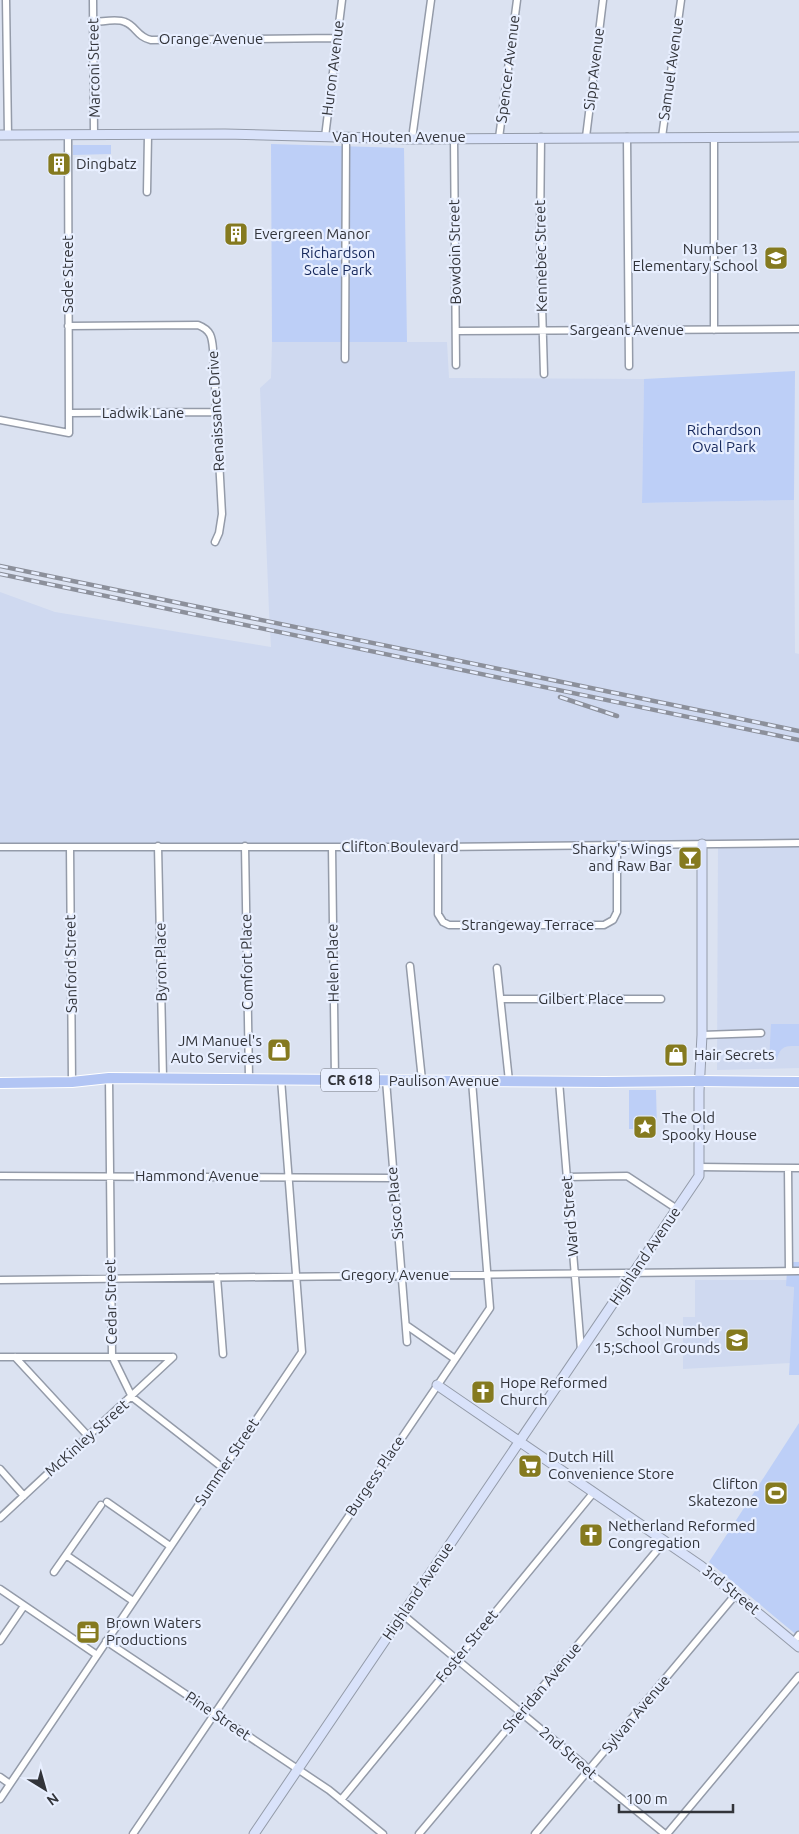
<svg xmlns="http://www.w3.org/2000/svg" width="799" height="1834" font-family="Ubuntu,sans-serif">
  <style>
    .built { fill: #cfd9f0 }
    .green { fill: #bdcff7 }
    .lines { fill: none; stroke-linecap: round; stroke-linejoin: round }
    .street-casing { stroke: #949ba9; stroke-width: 9 }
    .secondary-casing { stroke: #949ba9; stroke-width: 11 }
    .primary-casing { stroke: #fff; stroke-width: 12 }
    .street { stroke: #fff; stroke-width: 6 }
    .secondary { stroke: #d9e2fa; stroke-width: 9 }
    .primary { stroke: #b2c5f4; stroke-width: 10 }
    .rail-casing { stroke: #8c909b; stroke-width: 4.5 }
    .rail { stroke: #e8efff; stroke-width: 2.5; stroke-dasharray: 8; stroke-linecap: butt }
    .labels { text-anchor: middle; stroke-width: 4.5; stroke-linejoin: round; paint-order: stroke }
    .shield { fill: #e8efff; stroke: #696c75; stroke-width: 1 }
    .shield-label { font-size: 14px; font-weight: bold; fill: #32343a }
    .street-label { font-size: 15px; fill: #32343a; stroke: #e8efff }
    .poi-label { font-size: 15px; fill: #32343a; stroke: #e8efff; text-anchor: start }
    .park-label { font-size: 15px; fill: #17295d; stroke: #e8efff }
  </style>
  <rect width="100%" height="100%" fill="#dbe2f1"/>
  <path class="built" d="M272,342H447L449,378L644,379L642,503L794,500L795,653L799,654V1068L717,1070L718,842L0,847V592L55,612L271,647L269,611L260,388L271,378Z
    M695,1280H787V1286H794L790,1363L683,1369V1317H695Z"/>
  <path class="green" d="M271,144L404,148L407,342H272Z
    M73,145H111V154L73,155Z
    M795,371L794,500L642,503L644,379Z
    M771,1024H799V1046C786,1046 781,1045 777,1059L769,1063Z
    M629,1090H656L657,1129H629Z
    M789,1262H799V1375H789L794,1287L786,1286L787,1271Z
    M799,1423V1637L709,1562Z"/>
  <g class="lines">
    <g class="street-casing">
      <path id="street" d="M6,0L8,135
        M93,0L94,135
        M93,22C102,22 117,18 125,22C136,26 137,37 151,40L337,38
        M325,137L342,0
        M541,137L540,235L544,374
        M586,137L603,0
        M627,137L629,366
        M662,137L681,0
        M714,137V330
        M454,138L456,365
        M499,138L517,0
        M412,139L431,0
        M147,192L148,135
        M68,326L198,325C211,330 212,337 213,349L222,514L219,533L215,542
        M456,331L799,329
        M345,359L346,138
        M70,413L217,412
        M0,420L69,433L68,135
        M158,846L163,1078
        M245,846L249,1078
        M0,847H438L799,843
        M70,847L72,1082
        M332,847L335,1080
        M438,847V914L443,922L449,925H604L613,920L617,912V845
        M410,966L422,1080
        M497,968L509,1081
        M501,999H661
        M702,1035L761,1033
        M109,1078L112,1356L132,1397L223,1468
        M386,1080L407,1342
        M559,1081L581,1350
        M699,1167L799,1168
        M788,1168L789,1271
        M0,1176L393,1178
        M567,1177L627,1176L677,1209
        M217,1277L223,1354
        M0,1280L799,1271
        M406,1325L455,1359
        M0,1357H173
        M15,1357L88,1436
        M0,1469L24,1496
        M107,1502L170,1546
        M0,1518L173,1357
        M66,1555L133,1601
        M54,1572L101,1505
        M0,1589L97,1655
        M402,1614L583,1764L596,1778L665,1834
        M0,1641L24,1606
        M106,1641L329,1790L383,1834
        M793,1643L799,1635
        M0,1777L10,1784
        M0,1799L302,1352L281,1079
        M341,1800L594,1492
        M133,1834L490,1308L472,1081
        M419,1834L665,1541
        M535,1834L736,1594
        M667,1834L799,1676"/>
    </g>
    <g class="secondary-casing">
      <path id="secondary" d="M0,135L225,134L412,139L799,137
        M437,1385L701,1566L799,1647
        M254,1834L699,1176V1091L702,1035V844"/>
    </g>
    <g class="primary-casing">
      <path id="primary" d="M0,1083L72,1082L109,1078L604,1082L699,1081L799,1082"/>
    </g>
    <use href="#street" class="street"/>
    <use href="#secondary" class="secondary"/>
    <use href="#primary" class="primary"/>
    <g class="rail-casing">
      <path id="rail" d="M0,566L799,731
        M0,574L799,740
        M560,697L617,716"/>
    </g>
    <use href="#rail" class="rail"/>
  </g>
  <defs>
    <g id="building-square" transform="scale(1.25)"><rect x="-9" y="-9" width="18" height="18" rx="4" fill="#857a1f" stroke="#e8efff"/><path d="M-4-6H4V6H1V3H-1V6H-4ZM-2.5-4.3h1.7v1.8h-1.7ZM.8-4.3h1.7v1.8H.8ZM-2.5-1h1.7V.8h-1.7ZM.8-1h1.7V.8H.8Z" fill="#fff"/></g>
    <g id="school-square" transform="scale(1.25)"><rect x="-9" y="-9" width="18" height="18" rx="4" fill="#857a1f" stroke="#e8efff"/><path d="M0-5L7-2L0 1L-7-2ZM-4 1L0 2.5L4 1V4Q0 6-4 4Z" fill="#fff"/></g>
    <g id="bar-square" transform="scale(1.25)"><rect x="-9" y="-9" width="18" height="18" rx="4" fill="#857a1f" stroke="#e8efff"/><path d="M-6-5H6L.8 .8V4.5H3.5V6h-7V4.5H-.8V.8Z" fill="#fff"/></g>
    <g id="shop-square" transform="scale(1.25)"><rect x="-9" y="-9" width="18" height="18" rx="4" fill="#857a1f" stroke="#e8efff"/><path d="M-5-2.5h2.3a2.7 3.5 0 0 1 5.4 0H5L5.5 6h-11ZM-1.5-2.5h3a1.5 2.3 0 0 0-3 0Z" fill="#fff"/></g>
    <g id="sight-square" transform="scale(1.25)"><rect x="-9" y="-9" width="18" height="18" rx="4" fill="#857a1f" stroke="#e8efff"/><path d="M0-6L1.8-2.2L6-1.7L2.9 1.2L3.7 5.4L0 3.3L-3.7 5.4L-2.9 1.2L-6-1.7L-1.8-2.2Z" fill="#fff"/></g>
    <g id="church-square" transform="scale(1.25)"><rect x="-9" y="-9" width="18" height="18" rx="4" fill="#857a1f" stroke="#e8efff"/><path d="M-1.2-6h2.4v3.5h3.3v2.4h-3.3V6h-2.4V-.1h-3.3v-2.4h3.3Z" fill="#fff"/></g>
    <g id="supermarket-square" transform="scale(1.25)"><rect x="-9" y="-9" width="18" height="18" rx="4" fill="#857a1f" stroke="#e8efff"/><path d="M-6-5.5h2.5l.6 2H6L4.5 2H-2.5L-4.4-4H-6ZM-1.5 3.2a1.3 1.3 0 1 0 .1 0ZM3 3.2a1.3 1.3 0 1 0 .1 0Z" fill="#fff"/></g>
    <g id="stadium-square" transform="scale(1.25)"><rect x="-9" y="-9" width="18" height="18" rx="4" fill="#857a1f" stroke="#e8efff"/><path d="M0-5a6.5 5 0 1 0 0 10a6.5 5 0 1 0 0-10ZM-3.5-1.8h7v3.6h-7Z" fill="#fff"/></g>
    <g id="office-square" transform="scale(1.25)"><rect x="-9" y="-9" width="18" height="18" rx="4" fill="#857a1f" stroke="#e8efff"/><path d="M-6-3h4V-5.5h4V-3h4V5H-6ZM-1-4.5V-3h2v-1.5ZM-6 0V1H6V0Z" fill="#fff"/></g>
  </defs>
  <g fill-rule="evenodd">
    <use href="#building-square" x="59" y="164"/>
    <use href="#building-square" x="236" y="234"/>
    <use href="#school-square" x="776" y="258"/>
    <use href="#bar-square" x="690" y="858"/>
    <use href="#shop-square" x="279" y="1050"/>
    <use href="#shop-square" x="676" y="1055"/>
    <use href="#sight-square" x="645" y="1127"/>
    <use href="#school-square" x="737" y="1340"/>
    <use href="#church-square" x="483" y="1392"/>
    <use href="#supermarket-square" x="530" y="1466"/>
    <use href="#stadium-square" x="776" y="1493"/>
    <use href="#church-square" x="591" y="1535"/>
    <use href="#office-square" x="88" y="1632"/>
  </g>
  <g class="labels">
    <rect class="shield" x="321" y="1068.5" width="58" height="23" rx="4"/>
    <g class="shield-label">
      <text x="350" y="1085">CR 618</text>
    </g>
    <g class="street-label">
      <text x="211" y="44">Orange Avenue</text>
      <text transform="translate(94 68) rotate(-91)" y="5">Marconi Street</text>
      <text transform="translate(333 68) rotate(-83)" y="5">Huron Avenue</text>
      <text transform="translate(508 69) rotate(-83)" y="5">Spencer Avenue</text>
      <text transform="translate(594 69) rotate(-83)" y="5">Sipp Avenue</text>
      <text transform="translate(671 69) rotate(-82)" y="5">Samuel Avenue</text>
      <text x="399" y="142">Van Houten Avenue</text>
      <text transform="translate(455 252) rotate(-91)" y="5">Bowdoin Street</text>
      <text transform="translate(541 256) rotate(-91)" y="5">Kennebec Street</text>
      <text transform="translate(68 274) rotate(-90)" y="5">Sade Street</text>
      <text x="627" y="335">Sargeant Avenue</text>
      <text transform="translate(216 411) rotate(-93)" y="5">Renaissance Drive</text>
      <text x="143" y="418">Ladwik Lane</text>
      <text x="400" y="852">Clifton Boulevard</text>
      <text x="528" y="930">Strangeway Terrace</text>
      <text transform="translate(161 962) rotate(-91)" y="5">Byron Place</text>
      <text transform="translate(247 962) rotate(-91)" y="5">Comfort Place</text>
      <text transform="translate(333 963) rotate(-91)" y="5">Helen Place</text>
      <text transform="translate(71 964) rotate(-91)" y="5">Sanford Street</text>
      <text x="581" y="1004">Gilbert Place</text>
      <text x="444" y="1086">Paulison Avenue</text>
      <text x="197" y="1181">Hammond Avenue</text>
      <text transform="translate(395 1203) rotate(-95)" y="5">Sisco Place</text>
      <text transform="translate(570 1216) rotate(-95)" y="5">Ward Street</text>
      <text transform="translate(645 1256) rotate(-56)" y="5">Highland Avenue</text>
      <text x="395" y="1280">Gregory Avenue</text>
      <text transform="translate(111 1302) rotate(-91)" y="5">Cedar Street</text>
      <text transform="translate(87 1438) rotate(-42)" y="5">McKinley Street</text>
      <text transform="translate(227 1462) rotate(-56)" y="5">Summer Street</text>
      <text transform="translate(375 1476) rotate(-56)" y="5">Burgess Place</text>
      <text transform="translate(731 1590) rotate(39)" y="5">3rd Street</text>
      <text transform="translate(418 1591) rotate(-56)" y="5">Highland Avenue</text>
      <text transform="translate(467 1646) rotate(-51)" y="5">Foster Street</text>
      <text transform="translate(542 1688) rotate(-50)" y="5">Sheridan Avenue</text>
      <text transform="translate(636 1714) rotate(-50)" y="5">Sylvan Avenue</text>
      <text transform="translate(218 1716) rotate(34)" y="5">Pine Street</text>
      <text transform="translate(568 1753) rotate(41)" y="5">2nd Street</text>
    </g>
    <g class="poi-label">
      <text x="76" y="169">Dingbatz</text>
      <text x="254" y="239">Evergreen Manor</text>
      <text x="758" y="254" text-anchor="end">Number 13<tspan x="758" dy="17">Elementary School</tspan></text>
      <text x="672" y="854" text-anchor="end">Sharky's Wings<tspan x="672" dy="17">and Raw Bar</tspan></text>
      <text x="262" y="1046" text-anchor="end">JM Manuel's<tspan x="262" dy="17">Auto Services</tspan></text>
      <text x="694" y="1060">Hair Secrets</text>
      <text x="662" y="1123">The Old<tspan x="662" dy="17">Spooky House</tspan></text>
      <text x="720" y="1336" text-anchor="end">School Number<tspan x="720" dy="17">15;School Grounds</tspan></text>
      <text x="500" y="1388">Hope Reformed<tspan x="500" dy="17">Church</tspan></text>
      <text x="548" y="1462">Dutch Hill<tspan x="548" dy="17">Convenience Store</tspan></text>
      <text x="758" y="1489" text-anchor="end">Clifton<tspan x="758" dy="17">Skatezone</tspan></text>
      <text x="608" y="1531">Netherland Reformed<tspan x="608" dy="17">Congregation</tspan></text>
      <text x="106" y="1628">Brown Waters<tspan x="106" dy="17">Productions</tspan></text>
    </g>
    <g class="park-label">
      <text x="338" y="258">Richardson<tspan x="338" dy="17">Scale Park</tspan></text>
      <text x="724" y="435">Richardson<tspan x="724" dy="17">Oval Park</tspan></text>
    </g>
  </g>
  <g transform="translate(45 1789) rotate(143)" stroke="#e8efff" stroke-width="4" paint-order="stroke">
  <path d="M0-4L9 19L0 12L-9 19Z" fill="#32343a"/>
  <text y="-8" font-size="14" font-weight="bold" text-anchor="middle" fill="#32343a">N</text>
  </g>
  <path d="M619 1804v8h114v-8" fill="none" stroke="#32343a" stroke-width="2.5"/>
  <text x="626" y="1804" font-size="15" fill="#32343a" stroke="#e8efff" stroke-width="4" paint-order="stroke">100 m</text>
</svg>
